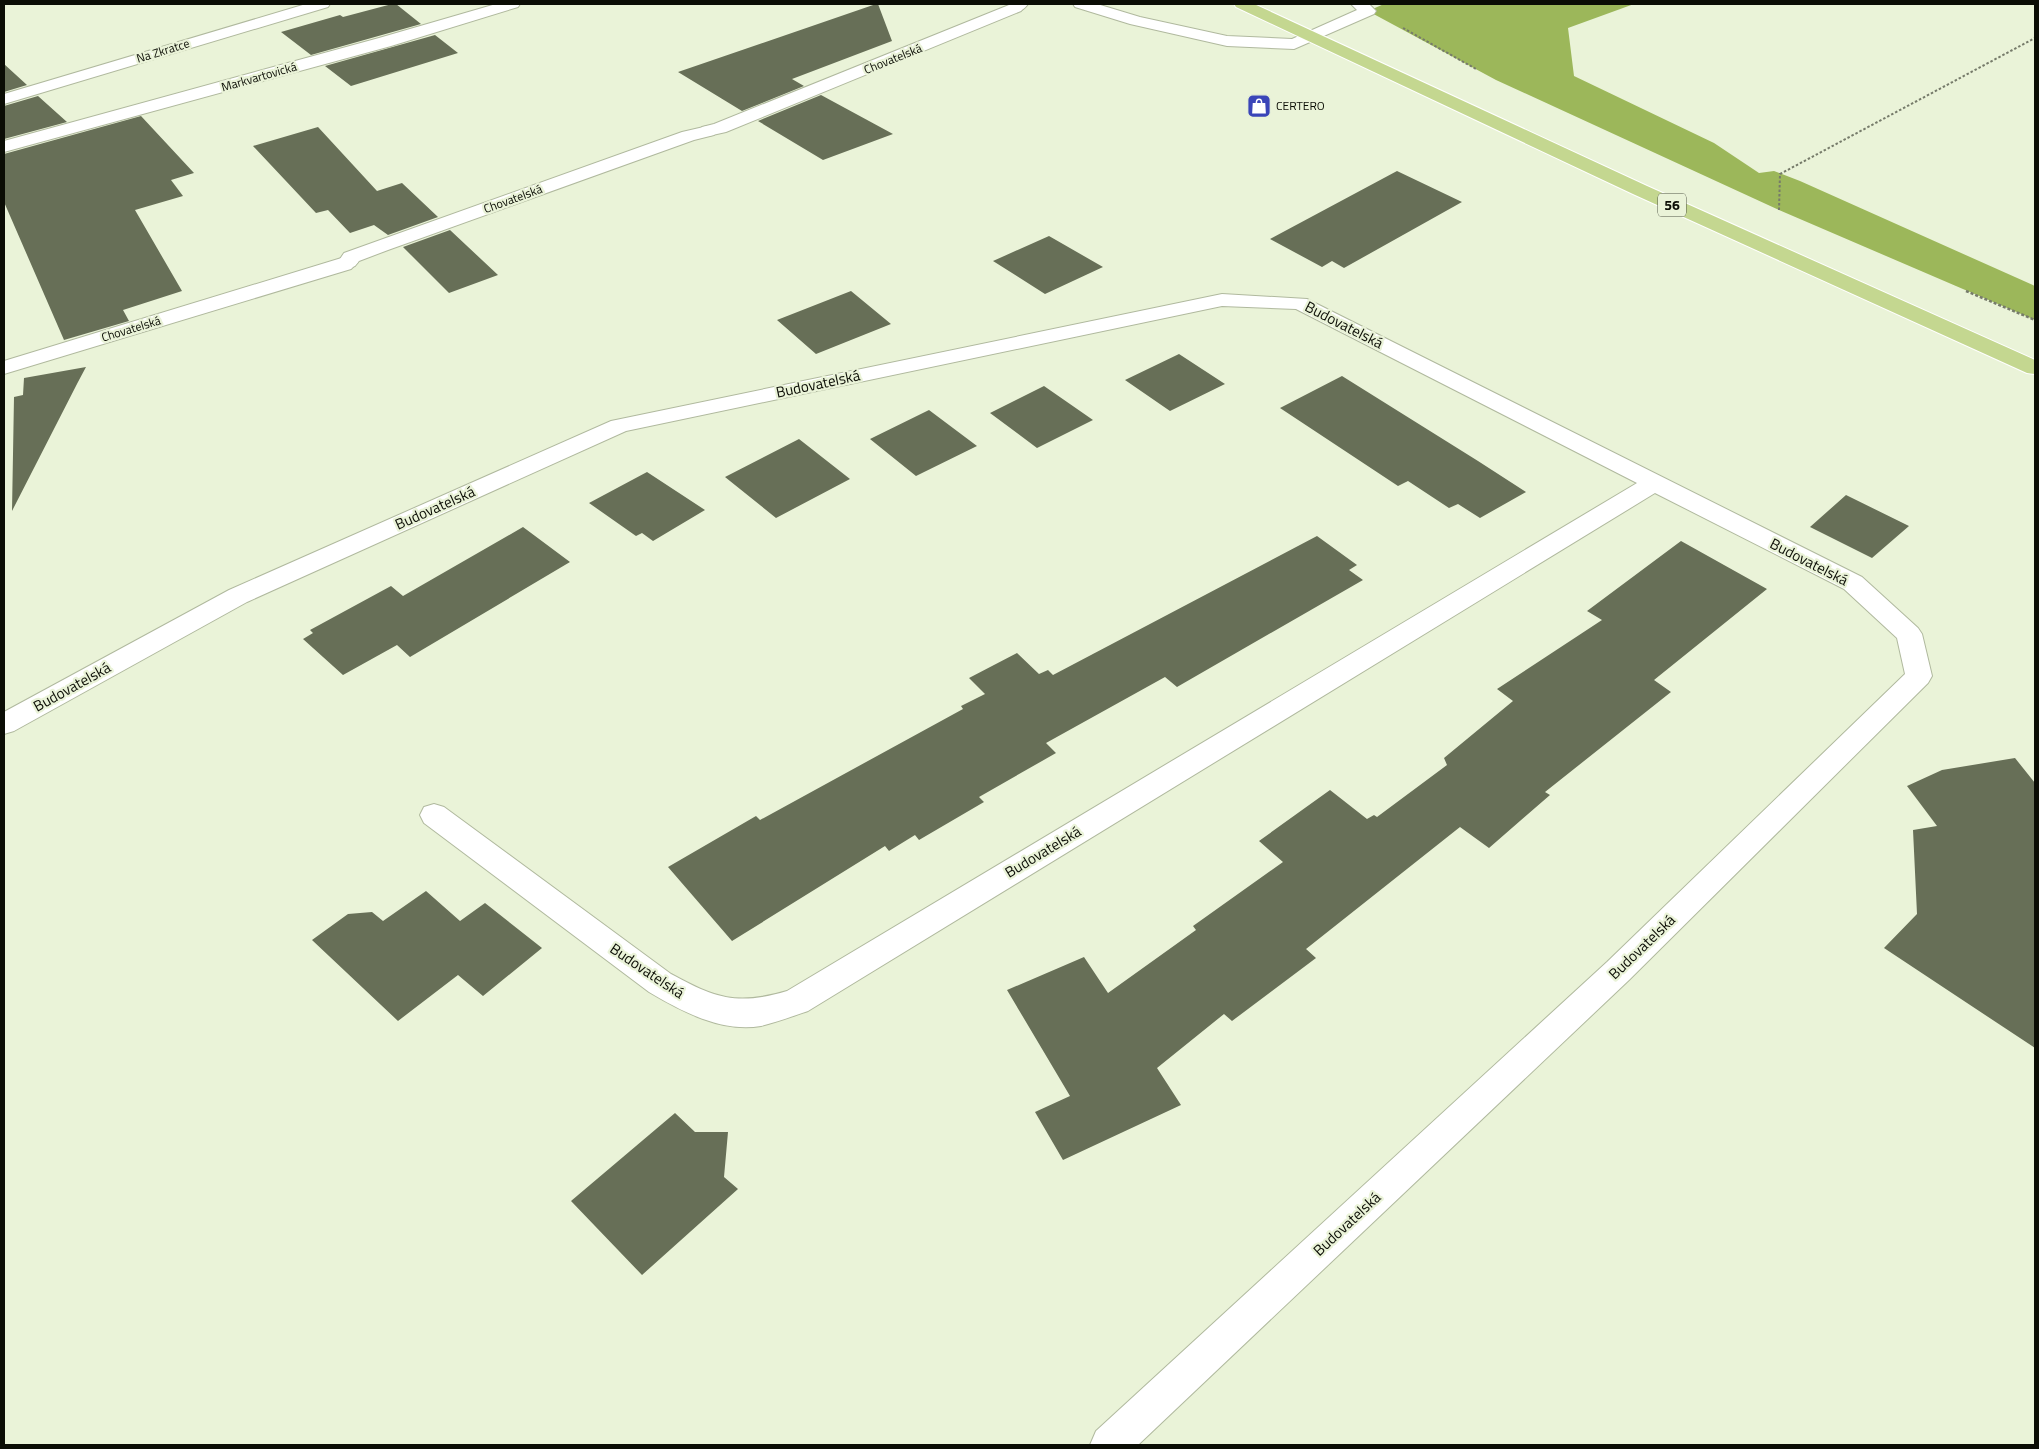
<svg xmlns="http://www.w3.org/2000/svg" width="2039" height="1449" font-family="'Titillium Web',sans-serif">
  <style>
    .forest { fill: #9cb75a }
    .building { fill: #676f57 }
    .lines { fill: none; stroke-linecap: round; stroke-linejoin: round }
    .service-casing { stroke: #b0b99e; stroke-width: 2 }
    .minor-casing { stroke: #b0b99e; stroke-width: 2 }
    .primary-casing { stroke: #fff; stroke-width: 2 }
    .path-far1 { stroke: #767b6a; stroke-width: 2; stroke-dasharray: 2.5 2; stroke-linecap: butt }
    .path { stroke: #767b6a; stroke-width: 2.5; stroke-dasharray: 3 2; stroke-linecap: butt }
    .service { fill: #fff; fill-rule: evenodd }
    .minor { fill: #fff; fill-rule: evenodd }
    .primary { fill: #c4d790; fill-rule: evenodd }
    .labels { text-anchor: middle; stroke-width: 4.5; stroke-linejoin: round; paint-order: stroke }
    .far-street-label { font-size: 12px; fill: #0b0d05; stroke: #eaf3d8 }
    .far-poi-label { font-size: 12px; fill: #0b0d05; stroke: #eaf3d8; text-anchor: start }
    .shield { fill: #eaf3d8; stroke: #4e5244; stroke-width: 1 }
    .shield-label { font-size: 14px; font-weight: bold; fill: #0b0d05 }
    .street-label { font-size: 15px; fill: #0b0d05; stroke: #eaf3d8 }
  </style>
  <rect width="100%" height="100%" fill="#eaf3d8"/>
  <path class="forest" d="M1384,4H1634L1568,28L1574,76L1714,143L1759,173L1774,171L1800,181L2035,286V320L1779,210L1496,80L1368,11Z"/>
  <path class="building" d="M392,4H396L421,24L311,55L281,32L340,15L343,17Z
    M876,4H878L892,41L792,79L804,86L742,111L678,72Z
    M435,35L458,53L351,86L325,66Z
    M4,64L27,85L4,92Z
    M821,95L893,134L823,160L758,121Z
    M38,96L67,122L4,139V106Z
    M141,116L194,173L171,180L183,196L135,210L182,291L123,310L129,321L64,340L4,202V154Z
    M318,127L377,191L402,183L438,217L388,235L374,225L350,233L328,210L316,213L253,146Z
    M1397,171L1462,202L1344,268L1332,261L1322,267L1270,239Z
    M450,230L498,275L449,293L403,247Z
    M1049,236L1103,267L1045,294L993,261Z
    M851,291L891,324L816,354L777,320Z
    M1179,354L1225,384L1170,411L1125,380Z
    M86,367L78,382L12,511L14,397L23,395L24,378Z
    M1342,376L1478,461L1526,492L1480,518L1458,504L1449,508L1408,481L1398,486L1280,408Z
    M1044,386L1093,420L1037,448L990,413Z
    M929,410L977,446L916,476L870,439Z
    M799,439L850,479L776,518L725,477Z
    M647,472L705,510L653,541L642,533L636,536L589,503Z
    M1846,495L1909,526L1872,558L1810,527Z
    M523,527L570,562L410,657L397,645L343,675L303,639L313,633L310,630L391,586L403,596Z
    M1317,536L1357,565L1349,570L1363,580L1177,687L1165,677L1046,743L1056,753L979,797L984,802L919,840L915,835L889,851L885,846L732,941L668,867L756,816L760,820L963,709L961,706L985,694L969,678L1017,653L1039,674L1048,670L1053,675Z
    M1681,541L1767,589L1654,680L1671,692L1545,792L1550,795L1489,848L1460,827L1306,949L1316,958L1232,1021L1224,1014L1157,1068L1181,1105L1063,1160L1035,1112L1070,1096L1007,990L1084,957L1108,993L1196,930L1193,926L1283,862L1259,841L1330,790L1367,819L1374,815L1377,817L1447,765L1444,758L1513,701L1497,689L1602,620L1587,611Z
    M2015,758L2035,783V1048L1884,948L1917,914L1913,830L1937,826L1907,786L1942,770Z
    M426,891L460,921L485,903L542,948L483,996L458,975L398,1021L312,940L348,914L372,912L383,921Z
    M675,1113L695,1132H728L724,1177L738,1189L642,1275L571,1201Z"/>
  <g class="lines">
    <g class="service-casing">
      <path id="service" d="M496,4H520L518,7L391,46L4,152V141L379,38Z
        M1017,4L1023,8L1021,11L726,132L708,136L702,135L699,131L702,127L714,124L1009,5Z
        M348,256L355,258L358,262L351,269L4,374V361Z"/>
    </g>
    <g class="minor-casing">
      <path id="minor" d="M306,4H330L328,7L4,104V94Z
        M1010,4H1028C1023,11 1018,13 1009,11L1007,8Z
        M1073,4H1097L1140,17L1227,36L1292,39L1357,10L1351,4H1369L1376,11L1374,14L1294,49L1227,46L1130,24L1075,7Z
        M708,126L714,127L717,131L714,135L694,140L388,250L359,261L355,266L348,268L341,266L338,262L344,253L682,132Z
        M1222,294L1307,299L1862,577L1918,628L1922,634L1932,676L1928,683L1629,980L1138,1445H1090L1096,1431L1607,962L1905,674L1897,638L1844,589L1655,493L808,1011C793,1016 777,1022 761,1026C722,1033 681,1011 649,992L424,823L420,815L424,807L434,804L444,807L671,974C715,998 737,1006 787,991L1637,483L1296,309L1222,306L626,431L247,602L14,731L4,734V712L229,590L611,421Z"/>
    </g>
    <g class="primary-casing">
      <path id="primary" d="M1234,4H1254L1647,186L2035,360V374L2027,373L1633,194L1236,7Z"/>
    </g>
    <path class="path-far1" d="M1403,28L1476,69
      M1779,210L1780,174L2035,38"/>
    <path class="path" d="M1966,291L2035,320"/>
    <use href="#service" class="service"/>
    <use href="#minor" class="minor"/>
    <use href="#primary" class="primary"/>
  </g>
  <defs>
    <g id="shop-square" transform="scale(1.25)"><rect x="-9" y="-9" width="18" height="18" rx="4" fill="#3a45b8" stroke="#eaf3d8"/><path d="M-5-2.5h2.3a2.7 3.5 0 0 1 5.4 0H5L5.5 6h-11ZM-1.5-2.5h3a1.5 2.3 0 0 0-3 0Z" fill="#fff"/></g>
  </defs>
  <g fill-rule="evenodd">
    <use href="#shop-square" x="1259" y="106"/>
  </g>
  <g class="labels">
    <g class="far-street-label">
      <text transform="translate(163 51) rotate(-17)" y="4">Na Zkratce</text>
      <text transform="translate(893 59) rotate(-22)" y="4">Chovatelská</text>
      <text transform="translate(259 77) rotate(-16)" y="4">Markvartovická</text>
      <text transform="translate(513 199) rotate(-20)" y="4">Chovatelská</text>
      <text transform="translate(131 329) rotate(-17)" y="4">Chovatelská</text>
    </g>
    <g class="far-poi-label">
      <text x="1276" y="110">CERTERO</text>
    </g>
    <rect class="shield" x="1658" y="193.5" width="28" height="23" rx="4"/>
    <g class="shield-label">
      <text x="1672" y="210">56</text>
    </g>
    <g class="street-label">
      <text transform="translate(1344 325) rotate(27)" y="5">Budovatelská</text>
      <text transform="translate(818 384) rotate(-12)" y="5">Budovatelská</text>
      <text transform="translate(435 508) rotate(-24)" y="5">Budovatelská</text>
      <text transform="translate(1809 562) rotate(27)" y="5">Budovatelská</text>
      <text transform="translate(72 687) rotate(-29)" y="5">Budovatelská</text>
      <text transform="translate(1043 852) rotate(-31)" y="5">Budovatelská</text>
      <text transform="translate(1642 947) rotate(-44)" y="5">Budovatelská</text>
      <text transform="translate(647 971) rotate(34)" y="5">Budovatelská</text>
      <text transform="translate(1347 1224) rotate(-43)" y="5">Budovatelská</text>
    </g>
  </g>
  <rect width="2039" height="1449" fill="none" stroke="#0b0d05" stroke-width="10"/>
</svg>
